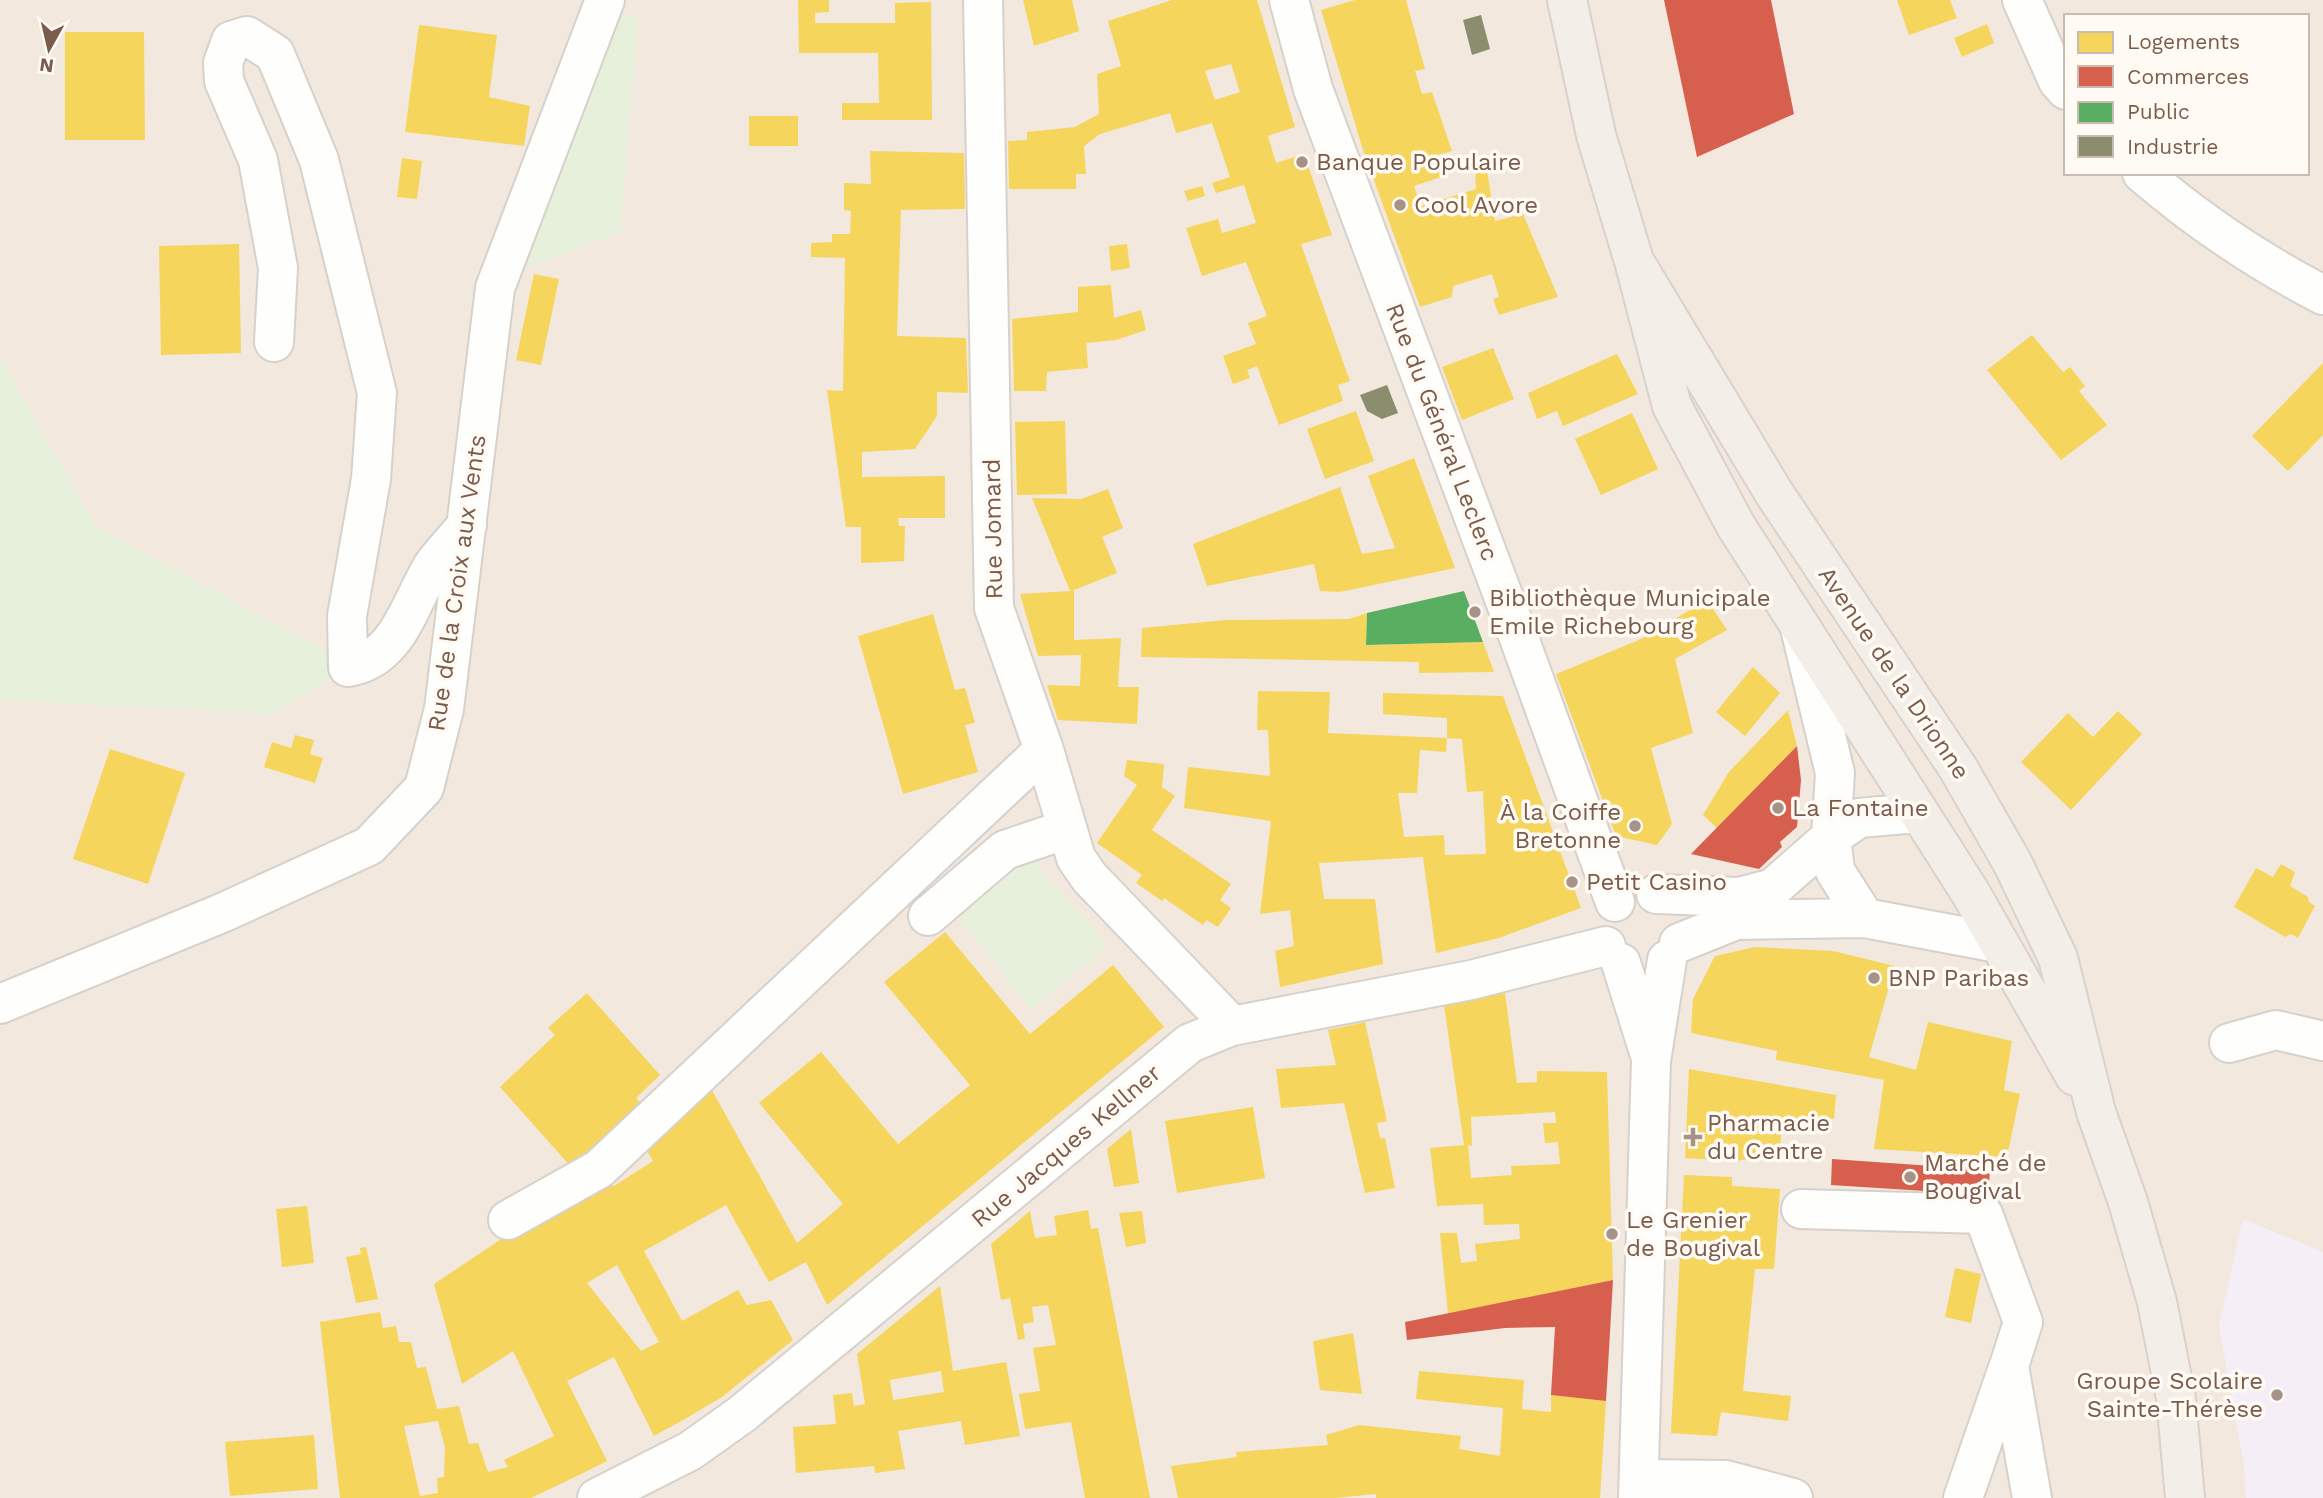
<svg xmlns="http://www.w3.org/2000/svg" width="2323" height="1498" font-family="'Work Sans',sans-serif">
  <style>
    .residential { fill: #f2e8de; fill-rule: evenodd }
    .education { fill: #f6eef6 }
    .green { fill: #e7f0db }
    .homes { fill: #f6d55c; fill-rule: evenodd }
    .shops { fill: #d6604d }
    .public { fill: #5aae61 }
    .industry { fill: #8c8c6e }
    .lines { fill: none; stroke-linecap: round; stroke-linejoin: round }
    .minor-casing { stroke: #d7d1cb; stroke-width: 42 }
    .major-casing { stroke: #dad1cc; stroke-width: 42 }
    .minor { stroke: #fefefd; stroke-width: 38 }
    .major { stroke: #f3eee8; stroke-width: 38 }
    .poi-dot { fill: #a69286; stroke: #fffaf3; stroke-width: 2.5 }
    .labels { text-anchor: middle; stroke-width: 7; stroke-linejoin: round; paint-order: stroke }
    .poi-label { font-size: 24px; fill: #7a5c4d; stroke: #fffaf3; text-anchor: start }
    .street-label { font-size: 24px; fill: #7a5c4d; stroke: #fffaf3 }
  </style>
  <rect width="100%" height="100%" fill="#f9f5f0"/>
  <path class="residential" d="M0,0H2323V1498H0ZM2066,16H2307V173H2066Z"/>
  <path class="education" d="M2243,1219L2323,1252V1498H2246L2244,1465L2219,1326Z"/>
  <path class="green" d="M616,15L638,17L620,233L520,270Z
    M0,357L96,527L321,648L348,667L272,714L0,700Z
    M1031,859L1108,946L1032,1009L955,914L997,875Z"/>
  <path class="homes" d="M798,0H829V12L815,13V23H895V3L931,2L932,120H842V103H879L878,53H799Z
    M1023,0H1072L1079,31L1034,46Z
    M1172,0H1257L1295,127L1268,136L1276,163L1304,154L1332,235L1301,244L1350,381L1338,385L1343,401L1279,425L1257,366L1247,370L1250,378L1233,384L1223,356L1256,344L1248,323L1267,316L1246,262L1202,276L1186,228L1218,219L1222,233L1256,223L1244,185L1216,193L1212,183L1230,177L1212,123L1176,133L1170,113L1100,134L1084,146L1086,174H1076V189H1009L1008,141L1027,140V132L1075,127L1099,114L1097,74L1121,66L1108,21ZM1231,64L1240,92L1215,100L1205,71Z
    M1355,0H1406L1425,69L1415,71L1422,94L1432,92L1452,151L1437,155L1441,177L1414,186L1421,206L1476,189L1475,167L1486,164L1495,221L1523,214L1558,297L1499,315L1493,299L1499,297L1492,274L1453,286L1452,297L1420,307L1363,150L1321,10Z
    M1897,0H1950L1957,18L1909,35Z
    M1987,24L1994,43L1962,57L1954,38Z
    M419,25L497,35L489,97L530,106L524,146L405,132Z
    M65,32H144L145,140H65Z
    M749,116H798V146H749Z
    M870,151L964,153L965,209L901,210L897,336L966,338L968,393L937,392V416L915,449L862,452V477L945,476V518H898L899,526H905L904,561L861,563V527H846L827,390L843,391L845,258L811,257V243L832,242V234H850L851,211L844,210V183L871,184Z
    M402,158L422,161L417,199L397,197Z
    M1202,186L1205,196L1188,201L1184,191Z
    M239,244L241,353L161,355L159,246Z
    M1127,244L1130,268L1111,271L1109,246Z
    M534,274L559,279L541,365L516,360Z
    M1111,285L1114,318L1141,310L1146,330L1116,340L1086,343L1088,368L1047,372L1046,391H1014L1012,319L1078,312V287Z
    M2032,335L2063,372L2070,367L2085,386L2079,391L2107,425L2061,460L1987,370Z
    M1493,348L1514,399L1462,420L1442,367Z
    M1617,354L1638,394L1563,426L1557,411L1537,419L1528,393Z
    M2323,363V435L2288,471L2252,436Z
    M1356,411L1374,461L1325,479L1307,429Z
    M1632,413L1658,469L1601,495L1575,439Z
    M1065,421L1067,494L1017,495L1015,422Z
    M1414,458L1455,568L1340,592L1320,591L1314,564L1207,586L1193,544L1340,487L1362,554L1395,548L1368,476Z
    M1108,489L1123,528L1102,537L1117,573L1074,590V640L1121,638L1118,687H1139L1137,724L1058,720L1047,685L1080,686L1081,655L1038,656L1020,594L1070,591L1032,498L1081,499Z
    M1707,600L1727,630L1675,659L1693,733L1651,748L1672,824L1657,845L1616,836L1556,674L1639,640Z
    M1367,613L1366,645L1483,642L1494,672L1419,673V662L1141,657L1142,628L1226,620L1349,619Z
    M933,614L955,690L965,688L975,723L965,725L978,772L903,794L858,636Z
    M1753,667L1780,693L1745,736L1716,712Z
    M1258,691L1330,692L1328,733L1447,738L1446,752L1420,750L1417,793H1398L1404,837L1444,835L1445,855L1486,854L1483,791L1467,792L1462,739L1447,738V718L1383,714V693L1503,696L1581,908L1499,938L1436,953L1423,857L1319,863L1324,899H1375L1383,964L1280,987L1275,951L1294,946L1290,910L1260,914L1271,821L1184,808L1188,767L1270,776L1268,730H1257Z
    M1788,710L1797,746L1717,828L1703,815L1729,772Z
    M2118,711L2142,734L2071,810L2021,762L2068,713L2093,737Z
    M295,735L314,740L310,754L323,758L315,783L264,767L272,742L291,748Z
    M110,749L185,773L148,884L73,859Z
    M1127,760L1164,764L1162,787L1175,796L1152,830L1231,884L1220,900L1231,908L1218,927L1206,920L1203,925L1164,898L1162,901L1136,883L1142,875L1097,843L1137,785L1124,776Z
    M2281,864L2295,872L2290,886L2308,897L2309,902L2315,906L2298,938L2291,934L2285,937L2234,907L2256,868L2273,877Z
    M945,932L1030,1034L1113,965L1164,1027L827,1305L806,1262L769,1282L726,1205L644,1251L682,1321L738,1290L747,1305L771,1300L793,1340L722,1397L685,1419L654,1436L614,1357L567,1381L607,1461L575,1477L531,1498H340L320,1322L380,1312L383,1328L396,1326L399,1342H411L417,1368L426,1367L437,1409L459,1406L469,1444L478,1443L488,1472L508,1467L504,1460L554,1436L513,1351L462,1384L434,1284L536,1216L609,1184L614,1186L653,1161L644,1145L709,1085L797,1243L843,1204L759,1103L821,1052L898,1144L970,1085L884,982ZM617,1265L659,1342L641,1351L587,1283ZM438,1421L445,1448L444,1477L437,1478L438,1493L420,1496L404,1426Z
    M1755,947L1833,951L1895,966L1869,1057L1916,1070L1928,1022L2012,1041L2004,1090L2020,1094L2007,1157L1874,1149L1884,1080L1776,1060L1777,1051L1691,1033L1693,999L1715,956Z
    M587,993L660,1075L636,1098L642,1104L572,1168L500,1087L555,1035L548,1028Z
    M1505,993L1517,1083L1537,1082V1071L1607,1072L1613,1280L1448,1314L1440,1233H1457L1461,1263L1477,1261L1475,1244L1520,1239L1519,1224L1484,1225L1483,1204L1437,1206L1430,1148L1464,1145L1444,1005ZM1555,1112L1556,1123H1543L1545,1143L1558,1142L1560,1164L1511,1166L1512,1175L1471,1178L1468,1145L1472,1146L1471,1117Z
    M1365,1022L1387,1121L1377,1123L1380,1138H1385L1395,1188L1365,1193L1344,1103L1281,1108L1276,1069L1336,1065L1328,1030Z
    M1689,1069L1836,1095L1834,1119L1815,1117L1790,1132L1781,1131L1780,1153L1737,1161L1685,1158Z
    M1253,1107L1265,1178L1177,1193L1165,1121Z
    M1131,1129L1139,1183L1114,1187L1107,1149Z
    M1684,1175L1732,1177V1186L1780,1189L1774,1269H1755L1743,1391L1791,1396L1788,1421L1721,1412L1717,1436L1671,1433Z
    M307,1206L314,1263L282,1267L276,1209Z
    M1088,1210L1091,1229L1098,1228L1150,1498H1085L1071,1422L1025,1429L1019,1394L1040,1391L1033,1348L1056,1345L1048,1305L1032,1307L1034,1322L1023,1324L1025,1339L1018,1340L1010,1298L1001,1300L991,1244L1030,1211L1035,1238L1057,1235L1054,1216Z
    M1142,1211L1146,1243L1126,1247L1119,1213Z
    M366,1247L378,1299L356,1303L346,1257L361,1254L360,1248Z
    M1955,1268L1981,1274L1971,1323L1945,1317Z
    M940,1286L953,1371L1006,1362L1020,1436L965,1445L961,1421L898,1431L905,1469L875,1473L874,1466L796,1473L793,1427L836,1424L833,1395L852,1393L854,1406L865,1404L857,1354ZM941,1371L944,1392L893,1400L890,1380Z
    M1353,1333L1362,1394L1320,1390L1313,1341Z
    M1419,1371L1524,1380L1522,1409L1551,1412V1395L1606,1401L1600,1498H1376V1494L1335,1498H1178L1171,1466L1237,1457L1236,1452L1328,1445L1326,1435L1359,1425L1461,1436L1459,1449L1500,1456L1503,1408L1416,1399Z
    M314,1435L318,1489L230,1496L225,1442Z"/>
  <path class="shops" d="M1664,0H1771L1794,114L1697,157Z
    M1797,746L1801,780L1797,827L1780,842L1782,847L1759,869L1691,854Z
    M1832,1159L1990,1170L1988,1195L1831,1185Z
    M1613,1280L1606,1401L1551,1395L1555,1327L1505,1328L1407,1340L1405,1322Z"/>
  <path class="public" d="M1464,591L1483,642L1366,645L1367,613Z"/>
  <path class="industry" d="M1481,15L1490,49L1472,55L1463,20Z
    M1387,385L1398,413L1382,419L1367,411L1360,395Z"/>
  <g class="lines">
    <g class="minor-casing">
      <path id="minor" d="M983,0L994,608L1044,750L1076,858L1089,877L1232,1026
        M1289,0L1313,89L1519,638L1615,902
        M2022,0L2058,81L2066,90
        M2142,173C2198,221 2257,261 2323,295
        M274,342L278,268L258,160L224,81L223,63L231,41L247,36L275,54L319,160L377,393L371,479L347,616L348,667C398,659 409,605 432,567C442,552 456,539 467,525
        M1801,632L1835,773L1831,837L1835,871L1865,918
        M1656,894L1739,897L1773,888L1831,837L1859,818L1917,813
        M928,916L1005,850L1067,829
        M1679,943L1736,920L1865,918L1998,943
        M1621,963L1649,1052
        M0,1004L222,913L369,846L424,788L444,709L495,288L605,0
        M2229,1043L2276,1030L2323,1041
        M1801,1209L1983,1214L2023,1322L2009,1366L2032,1498
        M508,1220L599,1169L1044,750
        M1640,1479L1726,1480L1793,1498
        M597,1498L690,1451L742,1414L1190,1043L1232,1026L1471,980L1606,946
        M1638,1498L1651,1061L1667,960
        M1963,1498L2008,1368"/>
    </g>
    <g class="major-casing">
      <path id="major" d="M1567,0L1596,135L1634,261L1672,406L1736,526L1970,892L2075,1076
        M1634,261L1774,493L1958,768L2013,864L2058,958L2096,1112L2128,1202L2157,1302L2176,1398L2185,1498"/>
    </g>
    <use href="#minor" class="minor"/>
    <use href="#major" class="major"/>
  </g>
  <g class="poi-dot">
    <circle cx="1302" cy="162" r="7"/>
    <circle cx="1400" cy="205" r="7"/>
    <circle cx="1475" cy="612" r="7"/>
    <circle cx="1778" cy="808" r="7"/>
    <circle cx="1635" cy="826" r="7"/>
    <circle cx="1572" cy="882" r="7"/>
    <circle cx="1874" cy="978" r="7"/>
    <path d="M1689.5 1126.5h7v7h7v7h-7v7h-7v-7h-7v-7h7z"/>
    <circle cx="1910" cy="1177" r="7"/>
    <circle cx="1612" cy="1234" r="7"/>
    <circle cx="2277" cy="1395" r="7"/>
  </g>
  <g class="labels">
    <g class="poi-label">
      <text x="1316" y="170">Banque Populaire</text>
      <text x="1414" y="213">Cool Avore</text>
      <text x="1489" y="606">Bibliothèque Municipale<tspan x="1489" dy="28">Emile Richebourg</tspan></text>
      <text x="1792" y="816">La Fontaine</text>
      <text x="1621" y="820" text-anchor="end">À la Coiffe<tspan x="1621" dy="28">Bretonne</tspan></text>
      <text x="1586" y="890">Petit Casino</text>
      <text x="1888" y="986">BNP Paribas</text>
      <text x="1707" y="1131">Pharmacie<tspan x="1707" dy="28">du Centre</tspan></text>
      <text x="1924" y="1171">Marché de<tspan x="1924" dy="28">Bougival</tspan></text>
      <text x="1626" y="1228">Le Grenier<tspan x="1626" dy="28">de Bougival</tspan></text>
      <text x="2263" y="1389" text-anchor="end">Groupe Scolaire<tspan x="2263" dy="28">Sainte-Thérèse</tspan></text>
    </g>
    <g class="street-label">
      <text transform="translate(1442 432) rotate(69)" y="8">Rue du Général Leclerc</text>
      <text transform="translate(993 529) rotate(-91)" y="8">Rue Jomard</text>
      <text transform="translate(457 583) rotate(-82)" y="8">Rue de la Croix aux Vents</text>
      <text transform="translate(1894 673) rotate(56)" y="8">Avenue de la Drionne</text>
      <text transform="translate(1066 1146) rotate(-40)" y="8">Rue Jacques Kellner</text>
    </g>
  </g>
  <rect x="2064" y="14" width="245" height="161" fill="#fffaf3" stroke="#cabbb1" stroke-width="2"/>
  <rect x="2078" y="32" width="35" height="21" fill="#f6d55c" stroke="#cabbb1" stroke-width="2"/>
  <text x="2127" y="49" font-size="21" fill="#7a5c4d">Logements</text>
  <rect x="2078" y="66" width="35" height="21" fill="#d6604d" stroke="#cabbb1" stroke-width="2"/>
  <text x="2127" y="84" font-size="21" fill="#7a5c4d">Commerces</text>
  <rect x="2078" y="102" width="35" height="21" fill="#5aae61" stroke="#cabbb1" stroke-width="2"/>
  <text x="2127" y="119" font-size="21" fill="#7a5c4d">Public</text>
  <rect x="2078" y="136" width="35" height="21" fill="#8c8c6e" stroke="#cabbb1" stroke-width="2"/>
  <text x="2127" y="154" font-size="21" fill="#7a5c4d">Industrie</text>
  <g transform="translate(49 49) rotate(188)" stroke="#fffaf3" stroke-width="5" paint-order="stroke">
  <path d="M0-5L12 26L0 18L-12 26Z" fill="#7a5c4d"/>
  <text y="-10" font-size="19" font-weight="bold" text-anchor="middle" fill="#7a5c4d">N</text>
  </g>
</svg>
